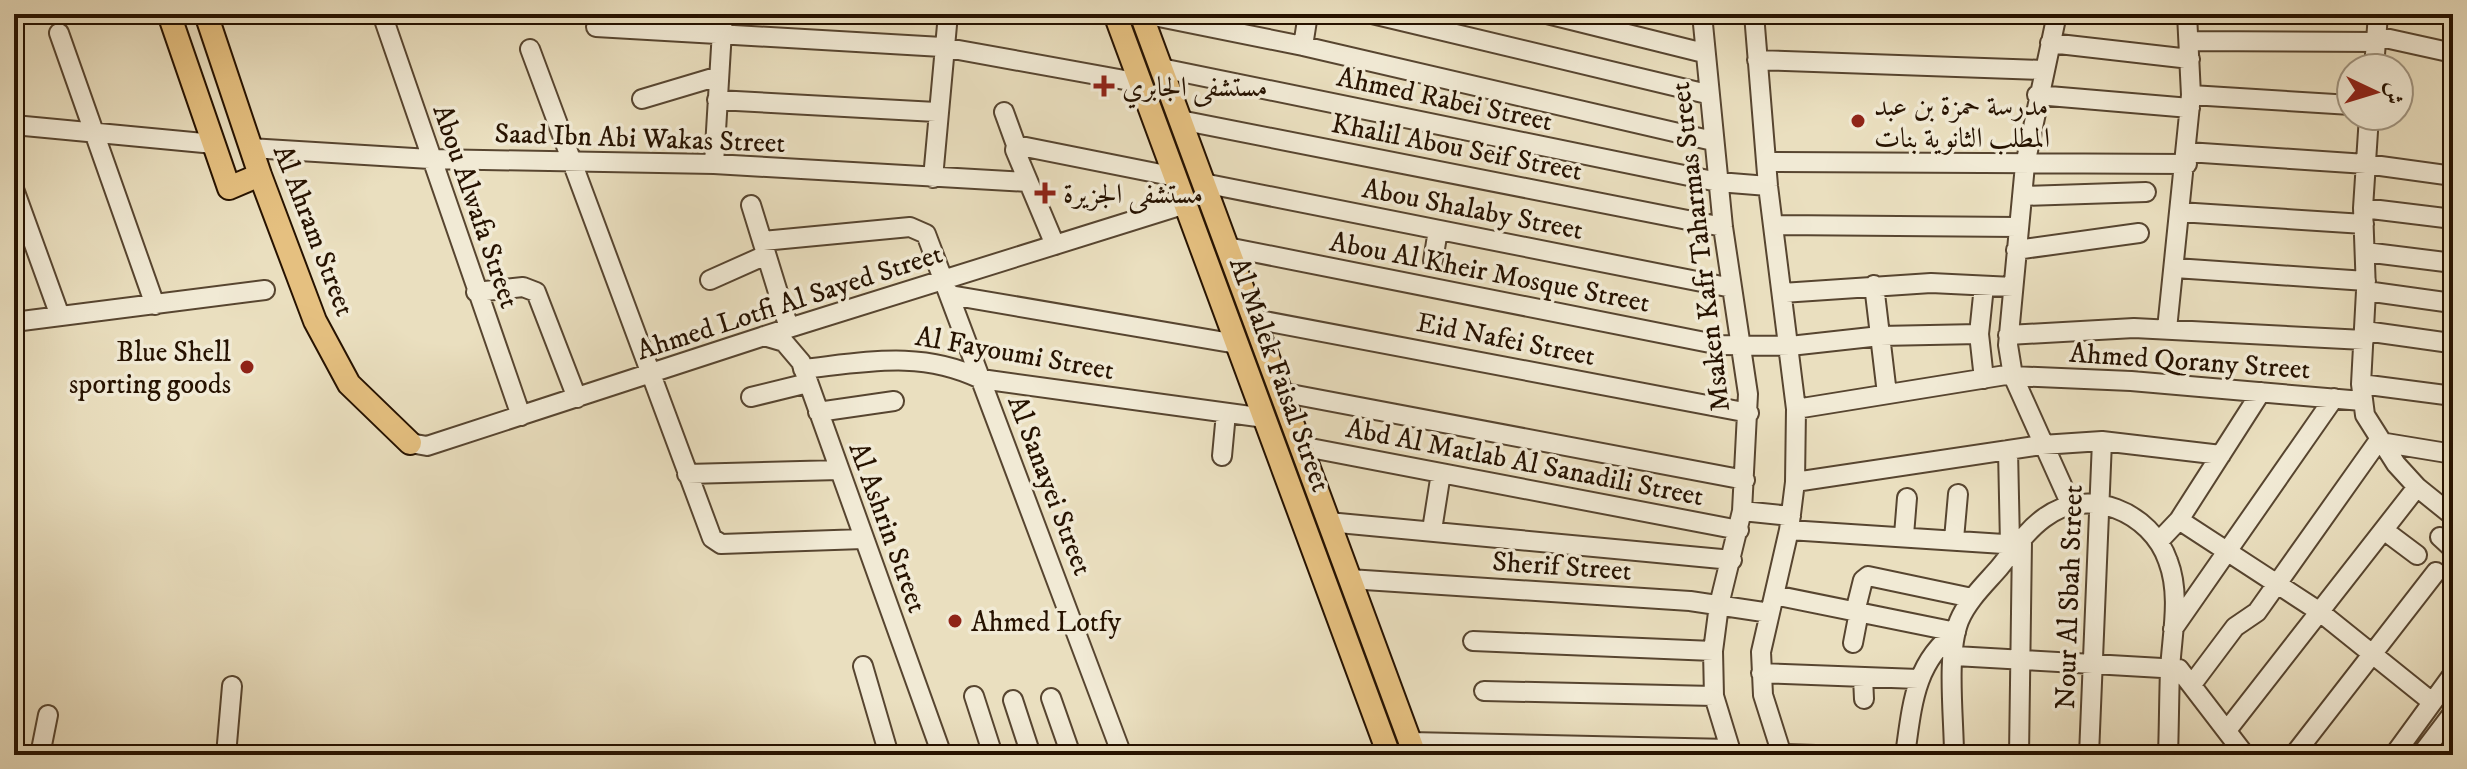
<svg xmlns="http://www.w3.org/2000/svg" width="2467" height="769" font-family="'IM FELL DW Pica',Amiri,serif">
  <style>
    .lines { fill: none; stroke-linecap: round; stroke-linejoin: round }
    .minor-casing { stroke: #574530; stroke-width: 22 }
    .major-casing { stroke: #261200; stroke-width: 26 }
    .minor { stroke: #f1ead5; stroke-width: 18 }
    .major { stroke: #e5c080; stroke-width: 22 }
    .poi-dot { fill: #8f2418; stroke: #f1ead5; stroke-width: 3 }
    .labels { text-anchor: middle; stroke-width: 7; stroke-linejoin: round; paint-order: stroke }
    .poi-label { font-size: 28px; fill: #261200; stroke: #f1ead5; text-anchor: start }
    .street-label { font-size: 28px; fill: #261200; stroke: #f1ead5 }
  </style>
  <rect width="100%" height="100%" fill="#eadfbf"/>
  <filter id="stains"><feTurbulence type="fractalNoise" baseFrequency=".0025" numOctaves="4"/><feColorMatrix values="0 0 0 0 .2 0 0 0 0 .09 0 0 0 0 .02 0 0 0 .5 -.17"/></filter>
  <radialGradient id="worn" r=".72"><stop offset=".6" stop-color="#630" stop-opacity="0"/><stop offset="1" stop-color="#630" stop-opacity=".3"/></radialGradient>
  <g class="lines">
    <g class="minor-casing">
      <path id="minor" d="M382,14L521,416
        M1144,14L1303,46L1713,141
        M1372,14L1707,94
        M1547,14L1704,53
        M1702,14L1723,227L1748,394L1742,511L1719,605L1713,651L1714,696L1732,755
        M1754,14L1768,186L1796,409L1795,482L1789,530L1761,652L1763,695L1782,755
        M2057,14L2025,165L2008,345L2013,376L2071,505
        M596,27L942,47L1141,83
        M59,33L155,305
        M2376,36L2453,53
        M2189,41L2376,42
        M2050,43L2190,59
        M1303,46L1308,14
        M530,49L712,538L721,544L863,539
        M1757,60L2043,70
        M1161,68L1718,182L1768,186
        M2374,68L2378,14
        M2037,95L2190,108
        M2191,95L2351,105
        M642,99L719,76
        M717,100L936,112
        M1004,112L1016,145
        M2369,116L2363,208L2366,291L2361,384L2365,415L2396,464L2417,487L2453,516
        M1180,120L1723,227
        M14,125L214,144
        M251,148L430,159L714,164L1028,182
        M2187,152L2366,164L2453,176
        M1766,162L2187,164
        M714,164L723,14
        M933,178L948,14
        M1203,183L1732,288
        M14,189L60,316
        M2022,196L2146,192
        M751,205L789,328
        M2363,208L2453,219
        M2179,212L2364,224
        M1773,225L2018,227
        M763,241L910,227L926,234L1122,755
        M1055,245L1015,150L1016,145L1176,177
        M1227,247L1720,345L1790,346L1880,336L1979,334
        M2016,250L2139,233
        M2365,252L2453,263
        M1433,261L1438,230
        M2175,268L2366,281
        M710,280L766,255
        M1874,285L1887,394
        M1984,286L1979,334L1984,379
        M2366,291L2452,303
        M476,292L523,287L536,292L577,398
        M1782,293L1931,283L2013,287
        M950,295L1237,344
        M1254,319L1749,413
        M14,322L265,290
        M2167,329L2191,95L2187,14
        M2365,331L2443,342
        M2008,335L2134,328L2364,340
        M764,336L784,342L801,362L942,755
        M803,369C867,362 921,350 981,379L1265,418
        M2013,376L2131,381L2362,401
        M2361,384L2453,396
        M1280,392L1745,480
        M751,397L808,383
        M1796,409L2012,374
        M818,412L894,401
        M2380,442L2453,454
        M410,443L427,446L789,328L1186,204
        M1300,446L1739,530
        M2008,450L2010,544
        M1222,456L1226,413
        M687,474L839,470
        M1795,482L2042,445L2102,441L2221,455
        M1742,511L1791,516
        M2179,520L2320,612L2432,702
        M1328,522L1732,560
        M1432,530L1441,473
        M1789,530L2019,545
        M2385,531L2417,555
        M1904,535L1907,498
        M2440,537L2453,549
        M1954,539L1958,494
        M2159,541L2179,520L2261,392
        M1349,579L1690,601L1770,613
        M1774,595L1956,632
        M1855,612L1863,580L1868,576L1972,598
        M2173,629L2334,398
        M1473,641L1713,651
        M1853,643L1859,612
        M1955,656L2179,669L2245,755
        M863,666L889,755
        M1761,673L1918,679
        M1863,677L1864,699
        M2193,683L2235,627L2257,612L2379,440
        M1484,691L1714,696
        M974,696L993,755
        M1051,698L1071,755
        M1013,700L1031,755
        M2228,729L2417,487
        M1410,742L1730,749
        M1781,754L1816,755
        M40,755L48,715
        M226,755L232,686
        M1905,755C1912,707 1914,662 1956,632
        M1954,755C1954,718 1946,655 1959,621C1967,601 1985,584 1999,568C2013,551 2026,531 2044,518C2088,485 2151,512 2168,561C2181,595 2172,634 2170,670C2169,698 2169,727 2168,755
        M2019,755L2022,541
        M2089,755L2102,441
        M2294,755L2436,572
        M2394,755L2453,674
        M2421,755L2453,713"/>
    </g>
    <g class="major-casing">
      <path id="major" d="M169,14L229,188L260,175
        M206,14L260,175L315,321L349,384L410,443
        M1115,14L1389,755
        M1141,14L1415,755"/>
    </g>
    <use href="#minor" class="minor"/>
    <use href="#major" class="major"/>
  </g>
  <g class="poi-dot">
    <path d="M1100 74h8v8h8v8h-8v8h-8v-8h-8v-8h8z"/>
    <circle cx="1858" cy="121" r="8"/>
    <path d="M1041 181h8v8h8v8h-8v8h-8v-8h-8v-8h8z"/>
    <circle cx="247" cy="367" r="8"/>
    <circle cx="955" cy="621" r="8"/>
  </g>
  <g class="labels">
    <g class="poi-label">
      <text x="1122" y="96">مستشفى الجابري</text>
      <text x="1874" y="115">مدرسة حمزة بن عبد<tspan x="1874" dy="32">المطلب الثانوية بنات</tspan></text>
      <text x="1063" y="203">مستشفى الجزيرة</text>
      <text x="231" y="361" text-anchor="end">Blue Shell<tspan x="231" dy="32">sporting goods</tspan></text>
      <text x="971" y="631">Ahmed Lotfy</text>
    </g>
    <g class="street-label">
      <text transform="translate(1445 98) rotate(12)" y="10">Ahmed Rabei Street</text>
      <text transform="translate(640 137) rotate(2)" y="10">Saad Ibn Abi Wakas Street</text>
      <text transform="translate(1457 146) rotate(11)" y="10">Khalil Abou Seif Street</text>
      <text transform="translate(477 206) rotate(71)" y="10">Abou Alwafa Street</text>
      <text transform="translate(1473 208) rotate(11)" y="10">Abou Shalaby Street</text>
      <text transform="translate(315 230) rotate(69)" y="10">Al Ahram Street</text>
      <text transform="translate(1699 247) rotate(-97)" y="10">Msaken Kafr Taharmas Street</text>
      <text transform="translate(1490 271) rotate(11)" y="10">Abou Al Kheir Mosque Street</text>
      <text transform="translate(789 301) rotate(-18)" y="10">Ahmed Lotfi Al Sayed Street</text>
      <text transform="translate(1506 338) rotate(11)" y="10">Eid Nafei Street</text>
      <text transform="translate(1015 352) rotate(10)" y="10">Al Fayoumi Street</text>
      <text transform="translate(2190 360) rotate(4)" y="10">Ahmed Qorany Street</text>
      <text transform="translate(1281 374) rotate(70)" y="10">Al Malek Faisal Street</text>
      <text transform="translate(1525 461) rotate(11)" y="10">Abd Al Matlab Al Sanadili Street</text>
      <text transform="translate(1051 485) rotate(69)" y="10">Al Sanayei Street</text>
      <text transform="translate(889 527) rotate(70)" y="10">Al Ashrin Street</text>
      <text transform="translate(1562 565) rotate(4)" y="10">Sherif Street</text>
      <text transform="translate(2068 597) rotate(-88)" y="10">Nour Al Sbah Street</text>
    </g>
  </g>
  <rect width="2467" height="769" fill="none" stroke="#eadfbf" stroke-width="48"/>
  <rect x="16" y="16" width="2435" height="737" fill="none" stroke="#261200" stroke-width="4"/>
  <rect x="24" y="24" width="2419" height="721" fill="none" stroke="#261200" stroke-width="2"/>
  <g transform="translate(2375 92) rotate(94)"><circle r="38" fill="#f1ead5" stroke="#a09480" stroke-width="2"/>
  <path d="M0-6L14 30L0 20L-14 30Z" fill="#8f2418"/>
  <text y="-12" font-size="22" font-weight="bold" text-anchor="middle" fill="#261200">ش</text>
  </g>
  <rect width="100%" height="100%" filter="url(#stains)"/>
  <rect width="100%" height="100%" fill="url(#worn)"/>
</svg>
